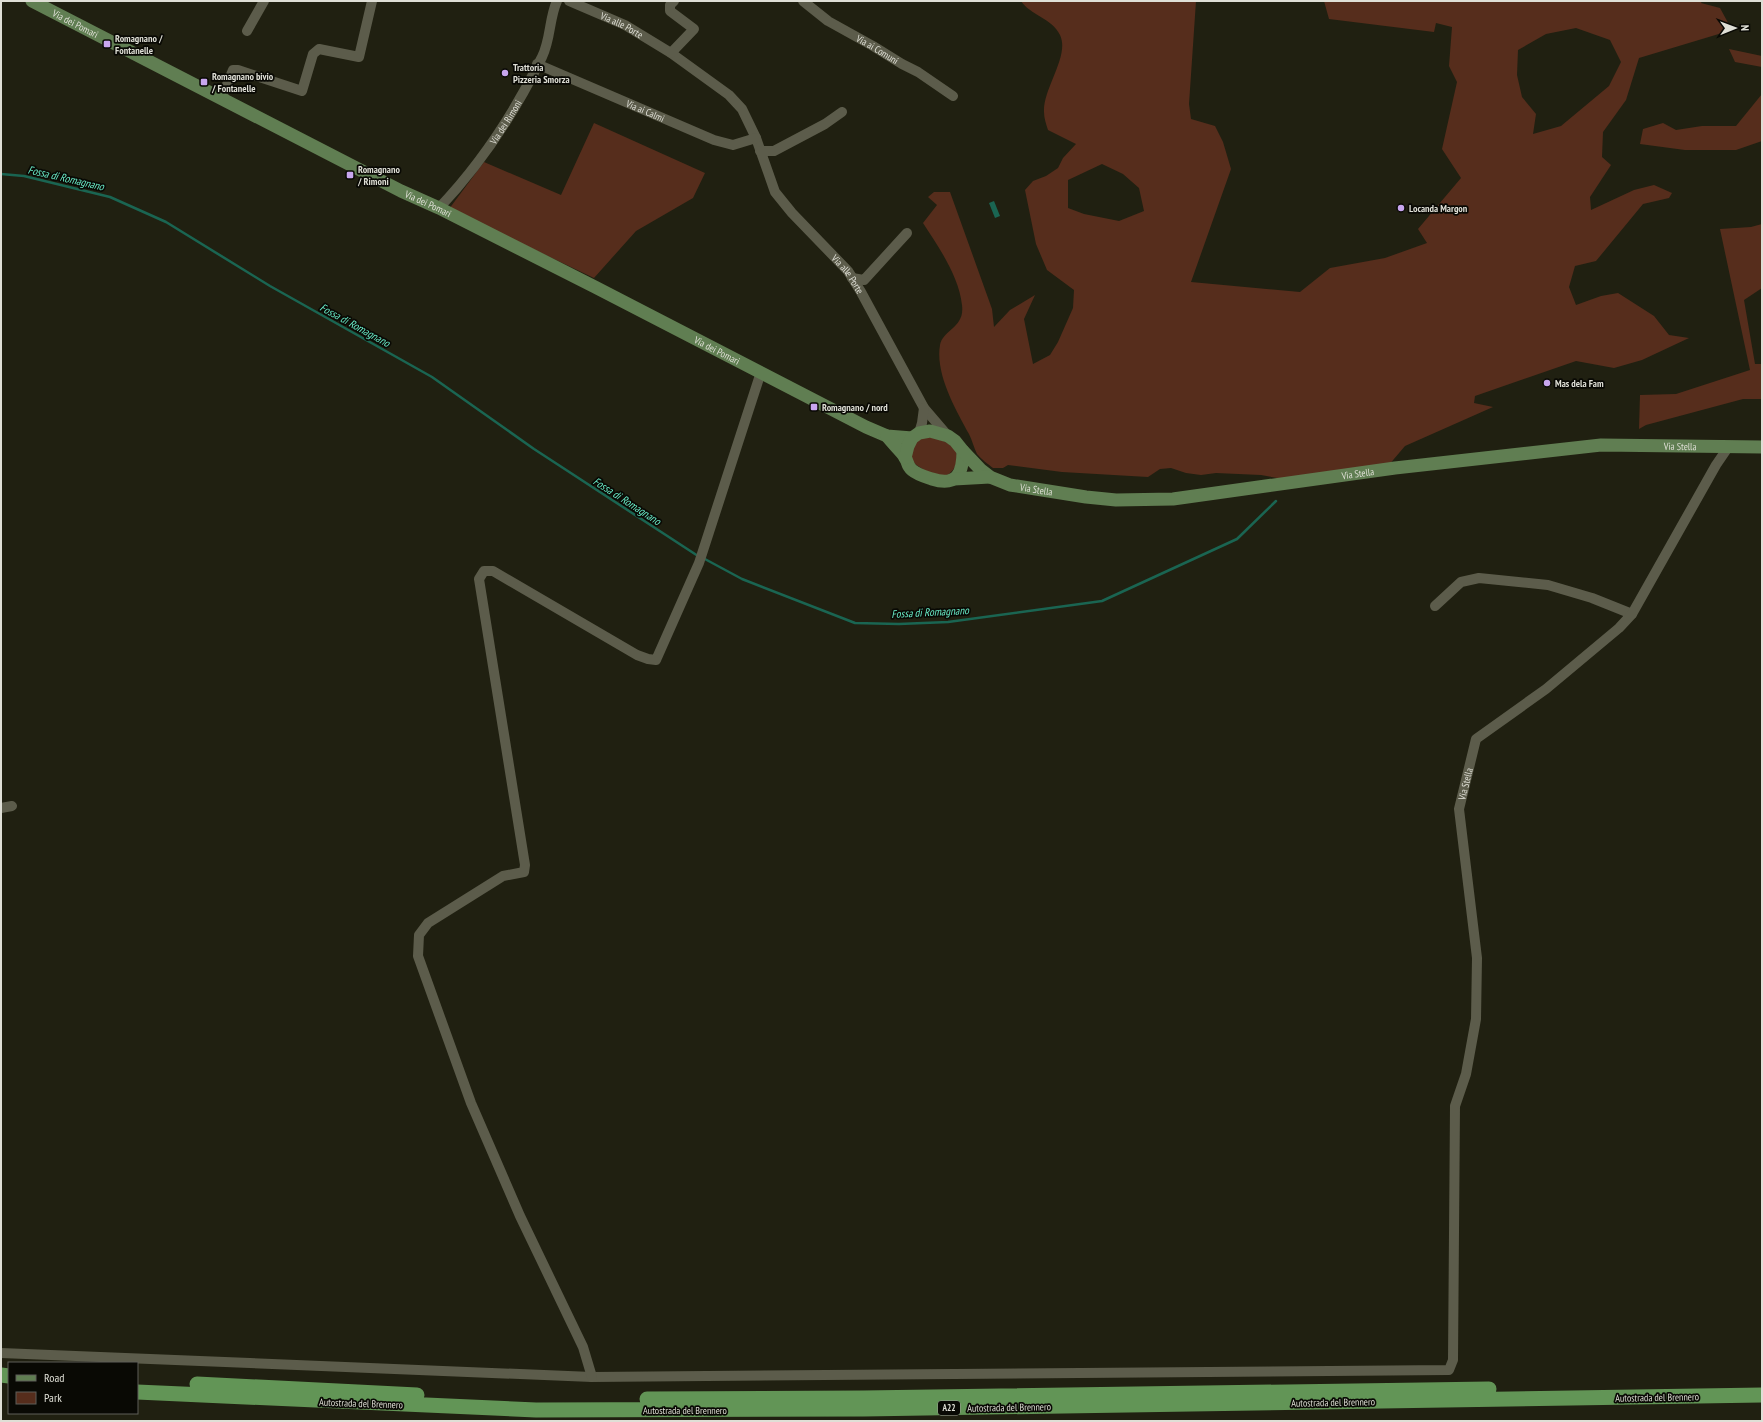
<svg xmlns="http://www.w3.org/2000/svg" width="1763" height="1422" font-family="'PT Sans Narrow',sans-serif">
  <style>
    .green { fill: #562d1c; fill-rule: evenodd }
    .water { fill: #1a6552 }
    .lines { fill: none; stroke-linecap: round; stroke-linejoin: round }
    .stream { stroke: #1a6552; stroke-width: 2.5 }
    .minor { stroke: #5c5c4b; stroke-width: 10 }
    .major { stroke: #607e52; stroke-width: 13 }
    .highway { stroke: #629556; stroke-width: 15 }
    .poi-dot { fill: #c8a6ef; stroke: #090904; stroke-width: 1.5 }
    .labels { text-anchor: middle; stroke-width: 3.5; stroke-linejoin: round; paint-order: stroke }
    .shield { fill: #090904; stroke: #9f9f97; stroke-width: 1 }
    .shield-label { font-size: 9px; font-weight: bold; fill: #dfdfd6 }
    .street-label { font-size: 10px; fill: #dfdfd6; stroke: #090904 }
    .poi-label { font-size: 10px; font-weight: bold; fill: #dfdfd6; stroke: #090904; text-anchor: start }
    .water-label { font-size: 11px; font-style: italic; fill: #6aedc9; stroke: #090904 }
  </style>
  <rect width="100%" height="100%" fill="#202011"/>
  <path class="green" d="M1021,1H1196L1189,104L1191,119L1215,126L1223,142L1231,169L1191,282L1300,292L1330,268L1385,258L1427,243L1418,229L1461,178L1442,149L1457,82L1449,66L1452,27L1436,23L1434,32L1329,19L1324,1H1702L1701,3L1720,8L1732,30L1639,58L1626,100L1603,132L1602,157L1611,165L1590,197L1591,210L1634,190L1654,185L1672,193L1669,198L1643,204L1596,261L1575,266L1569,287L1576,305L1601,296L1618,293L1654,316L1669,335L1689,338L1642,360L1614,368L1576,361L1475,396L1474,403L1493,407L1405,446L1388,466L1283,479L1261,475L1216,473L1201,475L1186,473L1171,468L1160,469L1148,477L1062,472L1008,465L1003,468H993C988,464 981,459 977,454C974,448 972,440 969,434C956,410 935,374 940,345C943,329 965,328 962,305C959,276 938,246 923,223L937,205L928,197L934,192H950L992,309L994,327L1010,310L1035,295L1024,319L1033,364L1050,355L1058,342L1073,308L1074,290L1047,270L1036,244L1025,190L1033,181L1046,176L1058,168L1063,158L1076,144L1048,130C1046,124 1044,118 1044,112C1043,88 1070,56 1060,35C1052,18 1030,15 1021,1ZM1576,28L1610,40L1621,62L1609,86L1561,126L1533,134L1536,114L1522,97L1517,75L1518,50L1546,34ZM1102,164L1123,174L1139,188L1144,211L1119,221L1084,214L1068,208V180Z
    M1729,49L1762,56V67L1735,62Z
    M1762,94V141L1736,150H1685L1640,144L1643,129L1663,123L1676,130L1702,126H1736Z
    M594,123L705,173L693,198L636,231L594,278L449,209L484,162L561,195Z
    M1762,224V288L1744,300L1755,364H1762V399H1743L1646,425L1639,429L1640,395L1676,394L1750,370L1720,229L1751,227Z
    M925,436C935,439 949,440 955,450C962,460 952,477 940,477C935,477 928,472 923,469C908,461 911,456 915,442Z"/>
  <path class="water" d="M994,201L1000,216L995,218L989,203Z"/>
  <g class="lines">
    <path class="stream" d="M1,174L24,176L110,197L166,222L270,286L432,377L534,449L698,556
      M703,558L742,579L855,623L899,624L948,622L1102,601L1237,539L1276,501"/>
    <g class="minor">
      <path id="s1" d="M569,1L625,25L671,53L729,95L742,109L756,138L775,192L792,213L848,271L861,292L924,408L948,436"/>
      <path id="s2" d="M803,1L828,21L873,46L902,64L918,72L953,96"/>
      <path d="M247,31L264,1"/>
      <path d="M671,53L694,29L670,11V5L674,1"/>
      <path id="s3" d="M537,64L714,140L733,145L756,138"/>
      <path d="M221,99L233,70H238L302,91L313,54L319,49L359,57L372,1"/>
      <path d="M760,151H774L825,124L842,112"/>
      <path id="s4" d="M439,208C481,164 515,112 542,57C551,39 549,18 557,1"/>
      <path d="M852,278L864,280L907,233"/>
      <path d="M919,433L922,423L924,408"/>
      <path d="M1435,606L1461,582L1479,578L1548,585L1592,598L1632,614"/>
      <path d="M1,808L12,806"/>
      <path id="s5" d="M1,1353L592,1377L1449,1370L1453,1360L1455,1106L1466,1074L1476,1019L1477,958L1459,809L1476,739L1546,689L1619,628L1632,614L1716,465L1729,446"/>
      <path d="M592,1377L583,1347L520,1216L471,1103L418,956L419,935L428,923L503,876L524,872L525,865L479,579L484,571H493L637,655L648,659L656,660L699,563L761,372"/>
    </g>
    <g class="major">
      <path id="s6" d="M32,1L401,191L439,208L595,287L866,427L887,436L912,438"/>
      <path d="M887,436C892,443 900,450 905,457C908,462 907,466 912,470C918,475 926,477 932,479C957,487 963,473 963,451"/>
      <path id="s7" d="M905,458L908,446L912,438L919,433L930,431L948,436L955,441L963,451L981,470L990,477L1010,485L1086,497L1116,500L1173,499L1395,468L1601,445L1762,447"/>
      <path d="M954,479L990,477"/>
    </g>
    <path class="highway" d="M1,1375L9,1376
      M197,1384L417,1395
      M137,1392L536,1410L864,1409L1762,1395
      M647,1399L863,1398L1489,1389"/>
  </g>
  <g class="poi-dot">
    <rect x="103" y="40" width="8" height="8" rx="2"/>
    <circle cx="505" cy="73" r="4"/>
    <rect x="200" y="78" width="8" height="8" rx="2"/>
    <rect x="346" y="171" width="8" height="8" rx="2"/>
    <circle cx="1401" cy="208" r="4"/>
    <circle cx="1547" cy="383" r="4"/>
    <rect x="810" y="403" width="8" height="8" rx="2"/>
  </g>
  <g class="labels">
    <rect class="shield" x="938" y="1401" width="22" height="14" rx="3"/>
    <g class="shield-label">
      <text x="949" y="1411">A22</text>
    </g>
    <g class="street-label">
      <text dy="4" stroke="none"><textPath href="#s6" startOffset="49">Via dei Pomari</textPath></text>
      <text dy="4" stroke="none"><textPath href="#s1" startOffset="58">Via alle Porte</textPath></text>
      <text dy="4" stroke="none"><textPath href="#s2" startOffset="89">Via ai Comuni</textPath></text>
      <text dy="4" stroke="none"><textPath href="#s3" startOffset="118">Via ai Calmi</textPath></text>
      <text dy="4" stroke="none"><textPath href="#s4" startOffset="109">Via dei Rimoni</textPath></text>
      <text dy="4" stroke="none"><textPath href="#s6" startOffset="445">Via dei Pomari</textPath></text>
      <text dy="4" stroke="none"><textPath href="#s1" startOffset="405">Via alle Porte</textPath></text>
      <text dy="4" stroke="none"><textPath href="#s6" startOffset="769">Via dei Pomari</textPath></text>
      <text dy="4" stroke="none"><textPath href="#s7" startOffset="815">Via Stella</textPath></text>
      <text dy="4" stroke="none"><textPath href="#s7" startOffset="491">Via Stella</textPath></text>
      <text dy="4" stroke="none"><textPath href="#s7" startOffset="167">Via Stella</textPath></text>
      <text dy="4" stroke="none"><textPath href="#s5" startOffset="2040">Via Stella</textPath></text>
      <text transform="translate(1657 1397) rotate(-1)" y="4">Autostrada del Brennero</text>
      <text transform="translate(1333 1402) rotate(-1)" y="4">Autostrada del Brennero</text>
      <text transform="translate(361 1403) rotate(2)" y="4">Autostrada del Brennero</text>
      <text transform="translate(1009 1407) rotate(-1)" y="4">Autostrada del Brennero</text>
      <text x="685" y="1414">Autostrada del Brennero</text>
    </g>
    <g class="poi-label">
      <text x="115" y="42">Romagnano /<tspan x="115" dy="12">Fontanelle</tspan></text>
      <text x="513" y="71">Trattoria<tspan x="513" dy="12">Pizzeria Smorza</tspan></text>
      <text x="212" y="80">Romagnano bivio<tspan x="212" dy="12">/ Fontanelle</tspan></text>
      <text x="358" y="173">Romagnano<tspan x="358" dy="12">/ Rimoni</tspan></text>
      <text x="1409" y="212">Locanda Margon</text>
      <text x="1555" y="387">Mas dela Fam</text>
      <text x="822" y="411">Romagnano / nord</text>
    </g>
    <g class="water-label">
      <text transform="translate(66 178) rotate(13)" y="4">Fossa di Romagnano</text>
      <text transform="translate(355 325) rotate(29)" y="4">Fossa di Romagnano</text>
      <text transform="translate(627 501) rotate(33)" y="4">Fossa di Romagnano</text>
      <text transform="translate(930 612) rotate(-3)" y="4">Fossa di Romagnano</text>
    </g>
  </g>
  <rect width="1763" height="1422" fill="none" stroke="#dfdfd6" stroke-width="4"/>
  <rect x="8" y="1362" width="130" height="52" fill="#090904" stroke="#5f5f58"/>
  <rect x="16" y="1375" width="20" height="6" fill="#607e52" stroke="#5f5f58"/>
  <text x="44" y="1382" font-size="12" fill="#dfdfd6">Road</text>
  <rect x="16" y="1392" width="20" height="12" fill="#562d1c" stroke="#5f5f58"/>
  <text x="44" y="1402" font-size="12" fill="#dfdfd6">Park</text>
  <g transform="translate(1735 28) rotate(89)" stroke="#090904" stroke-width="3" paint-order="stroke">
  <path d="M0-3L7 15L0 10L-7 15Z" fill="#dfdfd6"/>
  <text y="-6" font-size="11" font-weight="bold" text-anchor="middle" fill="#dfdfd6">N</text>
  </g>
</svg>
